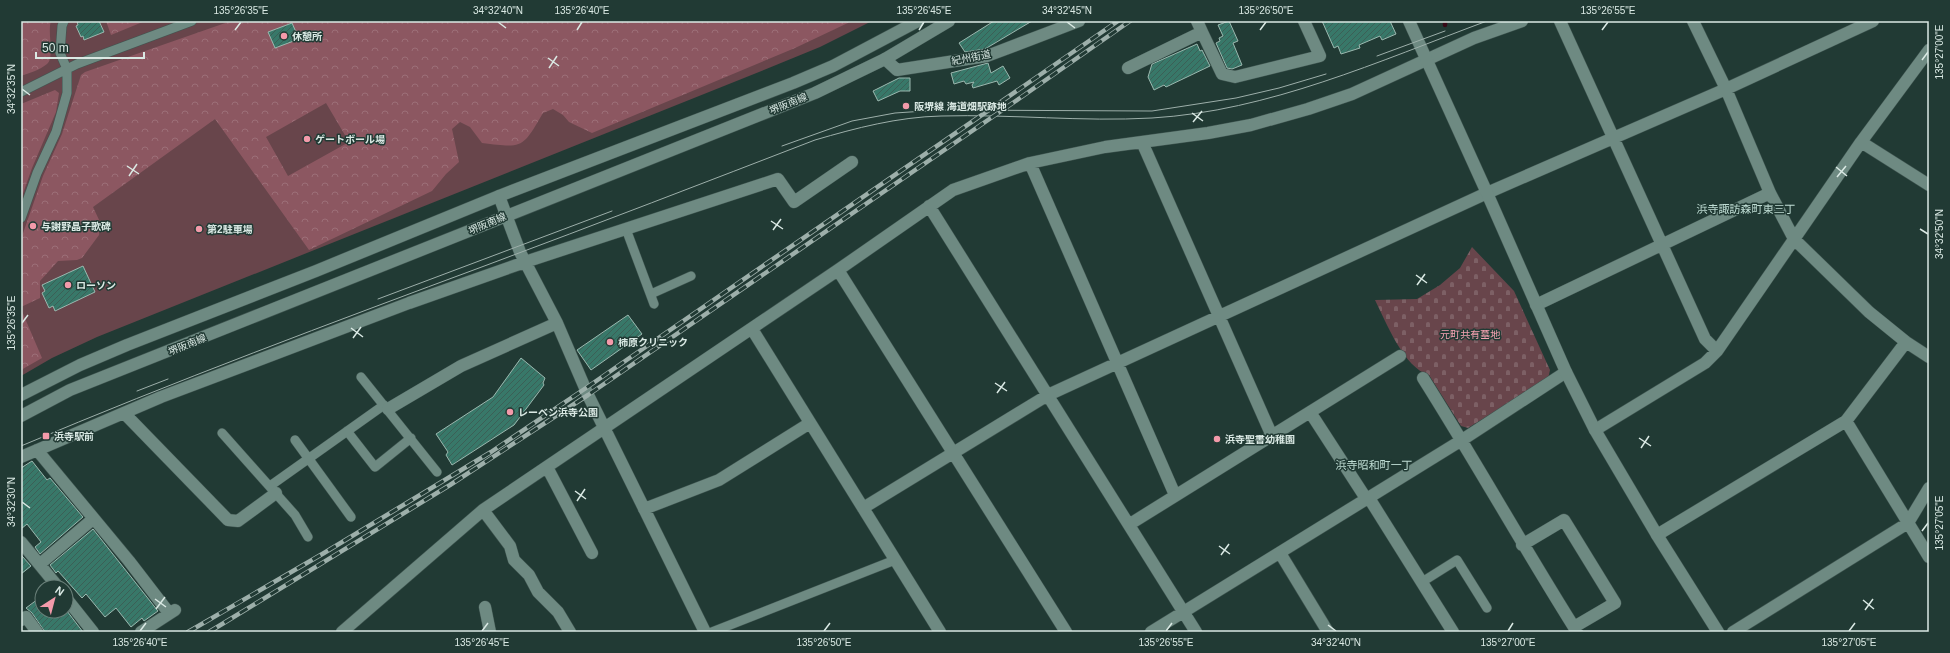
<svg xmlns="http://www.w3.org/2000/svg" width="1950" height="653" font-family="Arial,'Noto Sans JP',sans-serif">
  <style>
    .green { fill: #68454b }
    .forest { fill: url(#forest-crowns); fill-rule: evenodd }
    .cemetery { fill: url(#cemetery-stones) }
    .lines { fill: none; stroke-linecap: round; stroke-linejoin: round }
    .stream { stroke: #360a17; stroke-width: 4.5 }
    .building { fill: url(#building-hatch); stroke: #9bb8af }
    .service-casing { stroke: #3f5550; stroke-width: 10 }
    .minor-casing { stroke: #3f5550; stroke-width: 13 }
    .tertiary-casing { stroke: #3f5550; stroke-width: 13 }
    .secondary-casing { stroke: #3f5550; stroke-width: 13 }
    .service { stroke: #6e8a82; stroke-width: 9 }
    .minor { stroke: #6e8a82; stroke-width: 12 }
    .tertiary { stroke: #6e8a82; stroke-width: 12 }
    .secondary { stroke: #6e8a82; stroke-width: 12 }
    .tram { stroke: #9dafaa; stroke-width: 1 }
    .rail-casing { stroke: #9dafaa; stroke-width: 4.5 }
    .rail { stroke: #213a34; stroke-width: 3; stroke-dasharray: 9; stroke-linecap: butt }
    .ticks { fill: none; stroke: #dae9e4; stroke-width: 1.5 }
    .poi-dot { fill: #f39aaa; stroke: #213a34; stroke-width: 1.5 }
    .labels { text-anchor: middle; stroke-width: 3; stroke-linejoin: round; paint-order: stroke }
    .poi-label { font-size: 10px; font-weight: bold; fill: #dae9e4; stroke: #213a34; text-anchor: start }
    .street-label { font-size: 10px; fill: #dae9e4; stroke: #213a34 }
    .park-label { font-size: 10px; fill: #f7a3b2; stroke: #213a34 }
    .neighbourhood-label { font-size: 11px; fill: #bedcd3; stroke: #213a34 }
    .neatline { fill: none; stroke: #dae9e4; stroke-width: 1.5 }
    .ticks-label { font-size: 10px; text-anchor: middle; fill: #dae9e4 }
  </style>
  <defs>
    <pattern id="forest-crowns" width="20" height="18" patternUnits="userSpaceOnUse"><rect width="20" height="18" fill="#8c5761"/><path d="M2 6a3 3 0 1 1 6 0M12 15a3 3 0 1 1 6 0" fill="none" stroke="#9c6f78"/></pattern>
    <pattern id="cemetery-stones" width="16" height="16" patternUnits="userSpaceOnUse"><rect width="16" height="16" fill="#68454b"/><path d="M2 7V4a2 2 0 0 1 4 0v3zM10 15v-3a2 2 0 0 1 4 0v3z" fill="#7d6065"/></pattern>
    <pattern id="building-hatch" width="6" height="6" patternUnits="userSpaceOnUse"><rect width="6" height="6" fill="#387869"/><path d="M-1 1l2-2M0 6l6-6M5 7l2-2" fill="none" stroke="#3c5f56"/></pattern>
  </defs>
  <rect width="100%" height="100%" fill="#213a34"/>
  <path class="green" d="M21,21H872L820,47L754,74L97,337L52,358L21,376Z"/>
  <path class="forest" d="M21,21H51C47,32 55,57 47,64C40,70 29,73 21,76Z
    M106,21H145L111,35Z
    M231,21H852L795,48L592,133L569,122L563,115L553,109L543,113C522,149 523,148 482,143L470,127L460,122L452,129L459,162L446,174L432,191L309,250L215,119L93,207L100,222L99,235L82,258L77,260L58,261L40,281V298L21,307V239L43,176L62,134L81,75L85,72ZM326,103L349,142L288,176L266,137Z
    M55,90L59,93L56,112L32,168L21,199V104Z
    M21,309L42,358L21,370Z"/>
  <path class="cemetery" d="M1472,247L1514,291L1550,370L1548,379L1468,428L1461,426L1429,375C1404,368 1386,322 1375,300L1417,299L1440,285L1460,268Z"/>
  <g class="lines">
    <path class="stream" d="M1445,21V25"/>
  </g>
  <path class="building" d="M77,21H99L104,32L84,40L83,36L81,37L76,26L78,25Z
    M994,21H1032L985,49L965,52L959,43Z
    M1229,21L1238,41L1233,43L1242,65L1232,69L1227,68L1216,43L1220,41L1219,38L1223,36L1218,25Z
    M1322,21H1390L1396,34L1382,40L1380,36L1359,45L1360,48L1341,54L1338,46L1334,48Z
    M292,23L299,39L275,48L268,32Z
    M1197,44L1200,51L1202,50L1210,66L1166,87L1164,85L1154,90L1148,77L1152,64Z
    M988,63L991,73L1003,66L1010,78L999,85L997,81L973,88L972,85L974,82L966,84L964,81L954,84L951,73Z
    M899,78H910V91H900L878,101L873,91Z
    M83,266L95,292L55,311L53,306L49,308L42,293L45,291L42,285Z
    M628,315L642,334L591,370L577,350Z
    M521,358L545,378L543,383L544,385L514,425L452,465L446,455L448,452L436,434L493,397Z
    M32,461L47,480L50,478L83,517L40,554L35,547L41,542L27,524L21,529V468Z
    M93,529L158,611L144,621L142,618L131,627L116,608L105,617L86,594L82,598L58,571L56,573L50,565Z
    M22,556L31,566L21,574V557Z
    M42,596V611H67L83,632H45L32,613L26,608Z"/>
  <g class="lines">
    <g class="service-casing">
      <path id="service" d="M21,92L77,64L192,21
        M21,218L37,173L56,132L67,93V69L60,53L62,26L64,21
        M626,229L654,304
        M651,294L691,276
        M361,377L437,472
        M347,431L375,467L411,438
        M222,433L295,515L308,537
        M295,440L351,517
        M270,486L384,405
        M1422,582L1457,560L1487,608
        M712,632L895,560"/>
    </g>
    <g class="minor-casing">
      <path id="minor" d="M1560,21L1705,339L1717,351
        M1693,21L1726,89L1770,193L1794,239L1869,312L1906,342L1929,357
        M1202,32L1222,74L1235,77L1320,56L1304,21
        M885,59L897,70L987,56L1079,21
        M1128,68L1202,32L1197,21
        M1142,142L1272,436
        M1861,142L1929,185
        M1030,163L1175,495
        M499,196L520,252L557,323L588,395L705,632
        M929,206L1196,632
        M838,270L1066,632
        M1536,305L1770,193
        M752,329L940,632
        M1423,378C1476,462 1524,548 1577,632
        M388,409L461,366L557,323
        M1310,412L1367,500
        M124,413L228,520L238,521L276,493
        M1846,421L1929,557
        M1595,430L1705,363L1717,351L1861,142L1929,50
        M37,450L129,561L169,613
        M21,457L161,397L409,303L525,262L778,179L794,202L852,162
        M547,467L592,553
        M1369,498L1453,632
        M863,508L1048,395L1487,193L1726,89L1873,21
        M644,509L719,480L810,423
        M483,510L510,546L514,560L529,575L538,592L558,612L570,632
        M1130,524L1400,356
        M1657,535L1846,421L1906,342
        M21,542L58,587
        M1522,545L1564,520L1615,603L1574,627
        M1280,553L1328,632
        M40,564L93,519
        M66,598L93,632
        M485,607L490,632
        M21,620L26,617L37,632
        M141,632L175,610
        M342,632L483,510L838,270L953,190L1030,163L1105,147L1208,133L1251,125L1308,109L1352,94L1474,38L1522,21
        M1151,632L1462,440L1566,372
        M1733,632L1908,523L1929,488"/>
    </g>
    <g class="tertiary-casing">
      <path id="tertiary" d="M1409,21L1487,193L1566,372L1595,430L1657,535L1718,632"/>
    </g>
    <g class="secondary-casing">
      <path id="secondary" d="M21,395L80,365L127,345L316,271L499,196L793,83L833,66L918,21
        M21,416L70,390L815,93L885,59L949,21"/>
    </g>
    <use href="#service" class="service"/>
    <use href="#minor" class="minor"/>
    <use href="#tertiary" class="tertiary"/>
    <use href="#secondary" class="secondary"/>
    <path class="tram" d="M1377,56L1445,31
      M782,146L852,121L895,113L940,110L1152,111L1236,98L1279,88L1326,74
      M378,299L612,211
      M137,391L168,379
      M21,446C175,381 331,323 487,265C597,224 706,182 815,140C856,128 898,117 941,116C1011,114 1082,122 1152,118C1269,111 1379,61 1487,21"/>
    <g class="rail-casing">
      <path id="rail" d="M188,632L324,553L491,452L586,388L1118,21
        M209,632L450,485L588,395L1020,98L1130,21"/>
    </g>
    <use href="#rail" class="rail"/>
  </g>
  <path class="ticks" d="M498,22L506,28M1067,22L1075,28M235,30L241,22M577,30L582,22M919,30L924,22M1260,30L1266,22M1602,30L1608,22M548,58L559,66M1922,60L1928,52M549,68L557,56M22,89L30,95M1192,113L1203,121M1193,122L1202,111M127,166L139,174M1836,167L1847,176M129,176L137,164M1837,177L1846,166M771,221L783,229M1920,229L1928,234M773,230L781,219M1416,275L1427,283M1417,285L1425,274M22,323L28,315M351,328L363,337M353,338L361,327M995,383L1007,391M997,393L1005,382M1639,438L1651,446M1641,448L1649,436M575,491L586,499M577,501L585,489M22,502L30,508M1922,531L1928,523M1219,546L1230,554M1221,555L1229,544M155,599L166,607M1863,600L1874,609M156,609L165,597M1865,610L1873,599M1328,625L1336,631M140,631L146,623M482,631L488,623M824,631L830,623M1166,631L1172,623M1508,631L1513,623M1849,631L1855,623"/>
  <g class="poi-dot">
    <circle cx="284" cy="36" r="4"/>
    <circle cx="906" cy="106" r="4"/>
    <circle cx="307" cy="139" r="4"/>
    <circle cx="33" cy="226" r="4"/>
    <circle cx="199" cy="229" r="4"/>
    <circle cx="68" cy="285" r="4"/>
    <circle cx="610" cy="342" r="4"/>
    <circle cx="510" cy="412" r="4"/>
    <rect x="42" y="432" width="8" height="8" rx="2"/>
    <circle cx="1217" cy="439" r="4"/>
  </g>
  <g class="labels">
    <g class="poi-label">
      <text x="292" y="40">休憩所</text>
      <text x="914" y="110">阪堺線 海道畑駅跡地</text>
      <text x="315" y="143">ゲートボール場</text>
      <text x="41" y="230">与謝野晶子歌碑</text>
      <text x="207" y="233">第2駐車場</text>
      <text x="76" y="289">ローソン</text>
      <text x="618" y="346">柿原クリニック</text>
      <text x="518" y="416">レーベン浜寺公園</text>
      <text x="54" y="440">浜寺駅前</text>
      <text x="1225" y="443">浜寺聖書幼稚園</text>
    </g>
    <g class="street-label">
      <text transform="translate(971 57) rotate(-11)" y="4">紀州街道</text>
      <text transform="translate(788 103) rotate(-22)" y="4">堺阪南線</text>
      <text transform="translate(487 223) rotate(-23)" y="4">堺阪南線</text>
      <text transform="translate(187 344) rotate(-22)" y="4">堺阪南線</text>
    </g>
    <g class="park-label">
      <text x="1470" y="338">元町共有墓地</text>
    </g>
    <g class="neighbourhood-label">
      <text x="1746" y="213">浜寺諏訪森町東三丁</text>
      <text x="1374" y="469">浜寺昭和町一丁</text>
    </g>
  </g>
  <rect width="1950" height="653" fill="none" stroke="#213a34" stroke-width="44"/>
  <g transform="translate(54 599) rotate(36)"><circle r="19" fill="#213a34" stroke="#6b807a"/>
  <path d="M0-3L7 15L0 10L-7 15Z" fill="#f39aaa"/>
  <text y="-6" font-size="11" font-weight="bold" text-anchor="middle" fill="#dae9e4">N</text>
  </g>
  <path d="M36 52v6h108v-6" fill="none" stroke="#dae9e4" stroke-width="2"/>
  <text x="42" y="52" font-size="12" fill="#dae9e4" stroke="#213a34" stroke-width="3" paint-order="stroke">50 m</text>
  <rect x="22" y="22" width="1906" height="609" class="neatline"/>
  <g class="ticks-label">
    <text x="241" y="14">135°26'35"E</text>
    <text x="498" y="14">34°32'40"N</text>
    <text x="582" y="14">135°26'40"E</text>
    <text x="924" y="14">135°26'45"E</text>
    <text x="1067" y="14">34°32'45"N</text>
    <text x="1266" y="14">135°26'50"E</text>
    <text x="1608" y="14">135°26'55"E</text>
    <text transform="translate(1939 52) rotate(-90)" y="4">135°27'00"E</text>
    <text transform="translate(11 89) rotate(-90)" y="4">34°32'35"N</text>
    <text transform="translate(1939 234) rotate(-90)" y="4">34°32'50"N</text>
    <text transform="translate(11 323) rotate(-90)" y="4">135°26'35"E</text>
    <text transform="translate(11 502) rotate(-90)" y="4">34°32'30"N</text>
    <text transform="translate(1939 523) rotate(-90)" y="4">135°27'05"E</text>
    <text x="140" y="646">135°26'40"E</text>
    <text x="482" y="646">135°26'45"E</text>
    <text x="824" y="646">135°26'50"E</text>
    <text x="1166" y="646">135°26'55"E</text>
    <text x="1336" y="646">34°32'40"N</text>
    <text x="1508" y="646">135°27'00"E</text>
    <text x="1849" y="646">135°27'05"E</text>
  </g>
</svg>
